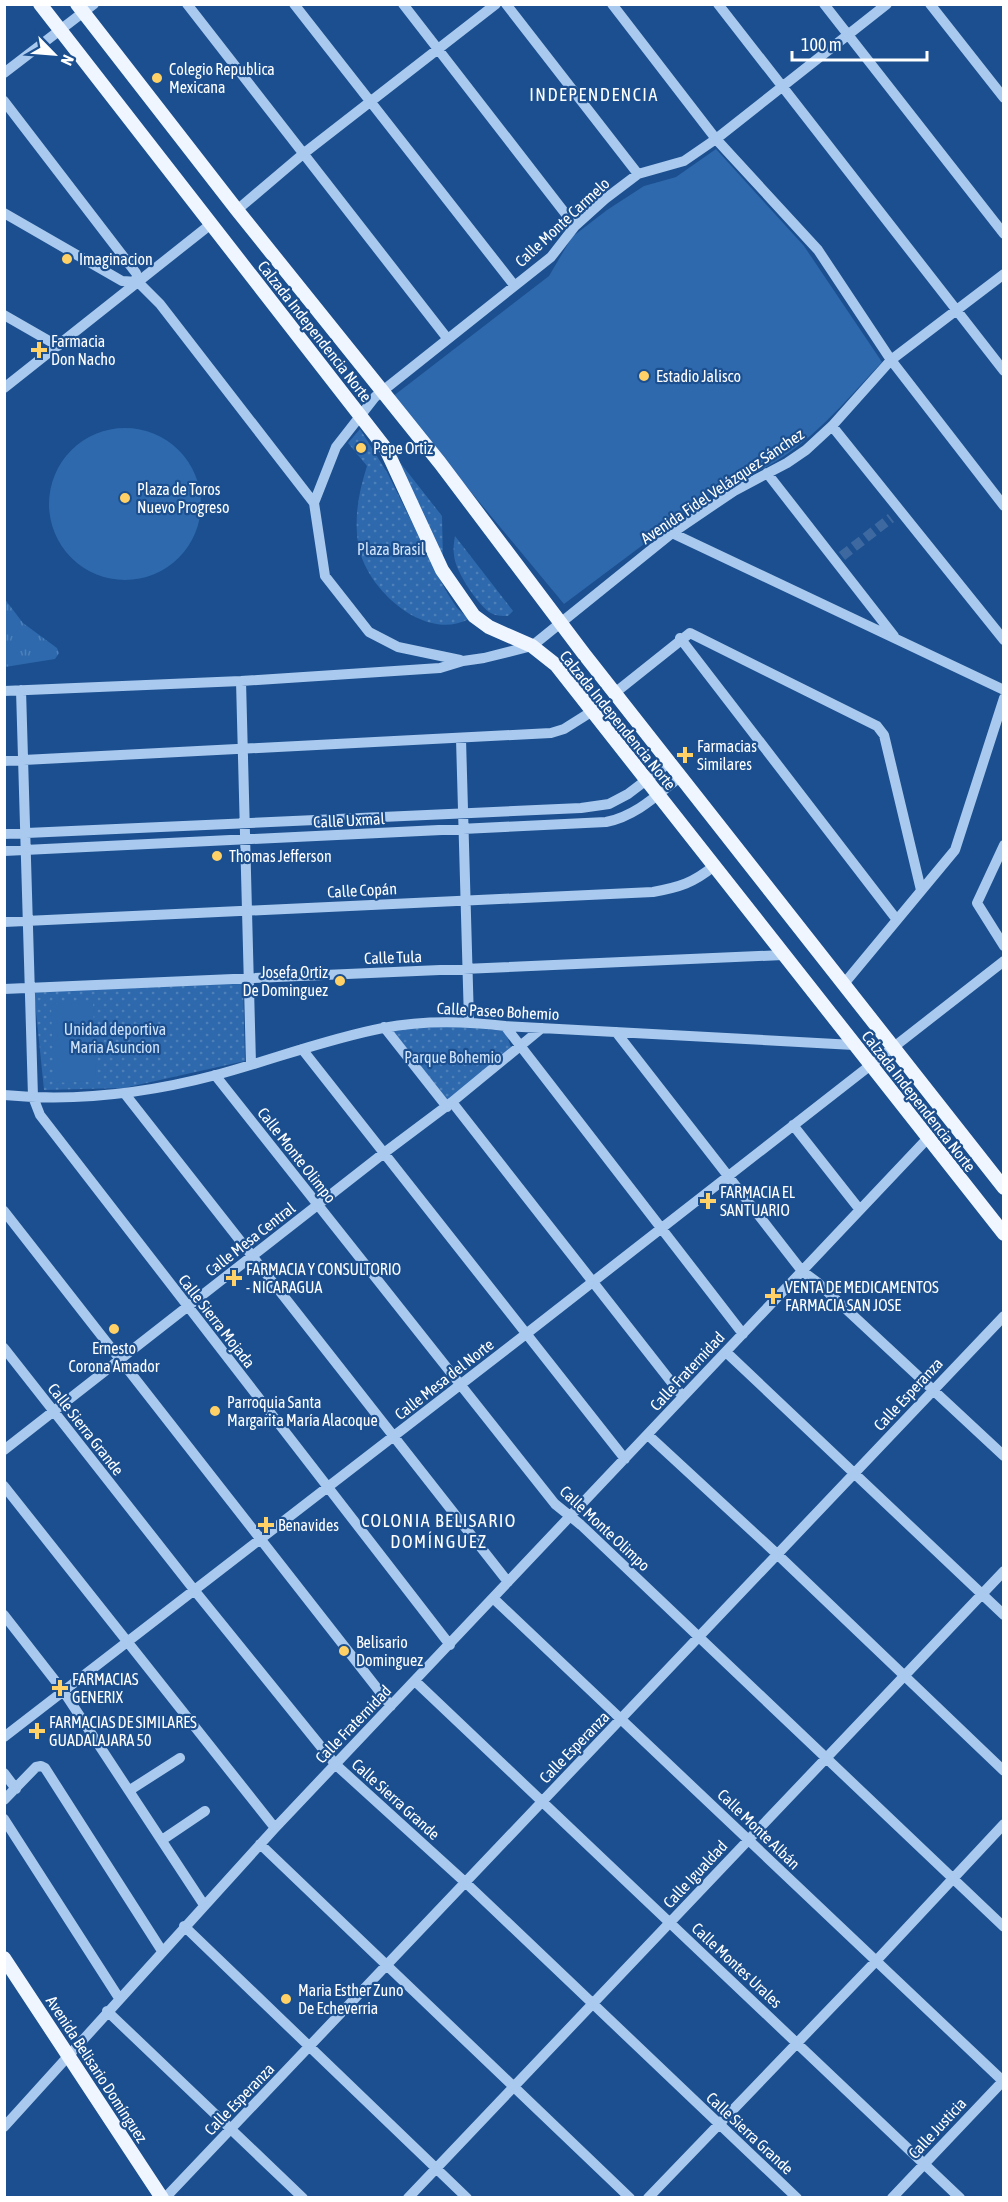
<svg xmlns="http://www.w3.org/2000/svg" width="1008" height="2202" font-family="'Asap Condensed',sans-serif">
  <style>
    .grass { fill: url(#grass-tufts) }
    .park { fill: url(#park-dots) }
    .pitch { fill: #2e69ad }
    .lines { fill: none; stroke-linecap: round; stroke-linejoin: round }
    .minor-tunnel { stroke: #3d69a0; stroke-width: 10; stroke-dasharray: 10 5; stroke-linecap: butt }
    .minor { stroke: #a9c9ee; stroke-width: 10 }
    .major { stroke: #f0f6ff; stroke-width: 14 }
    .poi-dot { fill: #ffd166; stroke: #1b4f8f; stroke-width: 2 }
    .labels { text-anchor: middle; stroke-width: 4.5; stroke-linejoin: round; paint-order: stroke }
    .poi-label { font-size: 16px; fill: #fff; stroke: #1b4f8f; text-anchor: start }
    .street-label { font-size: 16px; fill: #fff; stroke: #1b4f8f }
    .park-label { font-size: 16px; fill: #cfe3fa; stroke: #1b4f8f }
    .neighbourhood-label { font-size: 18px; letter-spacing: 1.5px; fill: #fff; stroke: #1b4f8f }
  </style>
  <defs>
    <pattern id="grass-tufts" width="24" height="20" patternUnits="userSpaceOnUse" patternTransform="scale(1.5)"><rect width="24" height="20" fill="#2e69ad"/><path d="M3 7l-1-3M5 7V3M7 7l1-3M15 17l-1-3M17 17v-4M19 17l1-3" fill="none" stroke="#4d80b9"/></pattern>
    <pattern id="park-dots" width="8" height="8" patternUnits="userSpaceOnUse" patternTransform="scale(1.5)"><rect width="8" height="8" fill="#2e69ad"/><path d="M2 2h.1M6 6h.1" fill="none" stroke="#4d80b9" stroke-width="1.8" stroke-linecap="round"/></pattern>
  </defs>
  <rect width="100%" height="100%" fill="#1b4f8f"/>
  <path class="grass" d="M4,598L23,623L57,648L59,653L55,659L5,667Z"/>
  <path class="park" d="M360,429L388,474L446,591L457,608L469,619C424,643 364,587 358,543C354,516 359,491 367,466L348,443Z
    M395,456L442,516L443,561Z
    M455,536L513,611L508,616C501,616 495,616 489,612C477,603 455,571 454,555C453,549 454,542 455,536Z
    M243,983L245,1061L124,1088L44,1090L34,992Z
    M436,1024L505,1031L511,1047L447,1104L389,1029Z"/>
  <path class="pitch" d="M716,149L804,246L882,362C838,409 792,467 727,482L564,604L392,397L549,276L572,237L607,210L644,186L676,177Z
    M49 504a76 76 0 1 1 152 0a76 76 0 1 1-152 0Z
    M93,1003L96,1081L54,1083L51,1004Z"/>
  <g class="lines">
    <path class="minor-tunnel" d="M842,556L891,518"/>
    <path class="minor" d="M187,4L447,338
      M294,4L514,285
      M403,4L575,226
      M506,4L638,174
      M612,4L716,139L818,250L891,360L1004,506
      M718,4L1004,371
      M824,4L1004,234
      M930,4L1004,98
      M4,73L94,4
      M4,101L136,273L138,282L160,304L314,503
      M237,210L303,154L496,4
      M4,213L122,281L138,282
      M4,315L58,346
      M4,388L211,224
      M832,426L1004,640
      M767,473L894,636
      M672,533L1004,690
      M680,638L897,920
      M460,660L398,647L369,632L325,576L314,503L336,447L375,397L551,257L575,226L605,199L638,174L684,161L716,139L887,4
      M241,681L251,1064
      M21,690L33,1097L40,1115L450,1645
      M4,691L241,681L440,668L463,661L484,658L532,646L672,533L734,491L787,463L806,450L832,426L891,360L1004,274
      M616,692L690,633L877,726L884,735L921,890
      M461,739L469,1021
      M4,761L551,733L564,729L591,712
      M4,834L581,808L609,804L628,794L670,762
      M1004,845L977,903L1004,946
      M4,851L606,822C636,816 657,795 681,776
      M4,922L653,892C680,887 693,883 714,866
      M843,985L955,850L1004,698
      M4,989L783,955
      M505,1026L743,1334
      M384,1027L447,1107
      M616,1032L802,1271L817,1282L1004,1456
      M302,1049L625,1459
      M215,1075L555,1504L581,1525L1004,1927
      M125,1094L508,1582
      M4,1095C76,1102 148,1093 216,1075C272,1060 326,1039 383,1028C424,1020 464,1021 505,1026L854,1045
      M452,1102L683,1397
      M793,1125L860,1210
      M4,1211L391,1706
      M4,1348L195,1591L335,1764L466,1883L797,2198
      M726,1352L1004,1615
      M648,1435L777,1554L1004,1771
      M4,1450L384,1153L452,1102L542,1028
      M4,1486L275,1828
      M493,1598L1004,2082
      M4,1615L64,1692L204,1905
      M415,1681L960,2198
      M4,1737L526,1334L1004,961
      M4,1773L16,1789
      M130,1790L180,1758
      M4,1800L36,1767L41,1766L45,1768L162,1951
      M4,1819L119,1998
      M162,1840L205,1811
      M260,1844L630,2198
      M184,1926L467,2198
      M107,2011L303,2198
      M4,2127L275,1828L927,1139
      M165,2198L1004,1316
      M408,2198L1004,1571
      M648,2198L876,1961L1004,1824
      M892,2198L1004,2080"/>
    <path class="major" d="M40,4L386,449L442,570L474,616L489,627L532,646L556,665L1004,1234
      M77,4L237,210L440,463L584,654L1004,1188
      M4,1958L162,2198"/>
  </g>
  <g class="poi-dot">
    <circle cx="157" cy="78" r="6"/>
    <circle cx="67" cy="259" r="6"/>
    <path d="M36 341h6v6h6v6h-6v6h-6v-6h-6v-6h6z"/>
    <circle cx="644" cy="376" r="6"/>
    <circle cx="361" cy="448" r="6"/>
    <circle cx="125" cy="498" r="6"/>
    <path d="M682 746h6v6h6v6h-6v6h-6v-6h-6v-6h6z"/>
    <circle cx="217" cy="856" r="6"/>
    <circle cx="340" cy="981" r="6"/>
    <path d="M705 1192h6v6h6v6h-6v6h-6v-6h-6v-6h6z"/>
    <path d="M231 1269h6v6h6v6h-6v6h-6v-6h-6v-6h6z"/>
    <path d="M770 1287h6v6h6v6h-6v6h-6v-6h-6v-6h6z"/>
    <circle cx="114" cy="1329" r="6"/>
    <circle cx="215" cy="1411" r="6"/>
    <path d="M263 1516h6v6h6v6h-6v6h-6v-6h-6v-6h6z"/>
    <circle cx="344" cy="1651" r="6"/>
    <path d="M57 1679h6v6h6v6h-6v6h-6v-6h-6v-6h6z"/>
    <path d="M34 1722h6v6h6v6h-6v6h-6v-6h-6v-6h6z"/>
    <circle cx="286" cy="1999" r="6"/>
  </g>
  <g class="labels">
    <g class="poi-label">
      <text x="169" y="75">Colegio Republica<tspan x="169" dy="18">Mexicana</tspan></text>
      <text x="79" y="265">Imaginacion</text>
      <text x="51" y="347">Farmacia<tspan x="51" dy="18">Don Nacho</tspan></text>
      <text x="656" y="382">Estadio Jalisco</text>
      <text x="373" y="454">Pepe Ortiz</text>
      <text x="137" y="495">Plaza de Toros<tspan x="137" dy="18">Nuevo Progreso</tspan></text>
      <text x="697" y="752">Farmacias<tspan x="697" dy="18">Similares</tspan></text>
      <text x="229" y="862">Thomas Jefferson</text>
      <text x="328" y="978" text-anchor="end">Josefa Ortiz<tspan x="328" dy="18">De Dominguez</tspan></text>
      <text x="720" y="1198">FARMACIA EL<tspan x="720" dy="18">SANTUARIO</tspan></text>
      <text x="246" y="1275">FARMACIA Y CONSULTORIO<tspan x="246" dy="18">- NICARAGUA</tspan></text>
      <text x="785" y="1293">VENTA DE MEDICAMENTOS<tspan x="785" dy="18">FARMACIA SAN JOSE</tspan></text>
      <text x="114" y="1354" text-anchor="middle">Ernesto<tspan x="114" dy="18">Corona Amador</tspan></text>
      <text x="227" y="1408">Parroquia Santa<tspan x="227" dy="18">Margarita María Alacoque</tspan></text>
      <text x="278" y="1531">Benavides</text>
      <text x="356" y="1648">Belisario<tspan x="356" dy="18">Dominguez</tspan></text>
      <text x="72" y="1685">FARMACIAS<tspan x="72" dy="18">GENERIX</tspan></text>
      <text x="49" y="1728">FARMACIAS DE SIMILARES<tspan x="49" dy="18">GUADALAJARA 50</tspan></text>
      <text x="298" y="1996">Maria Esther Zuno<tspan x="298" dy="18">De Echeverria</tspan></text>
    </g>
    <g class="street-label">
      <text transform="translate(562 222) rotate(-43)" y="6">Calle Monte Carmelo</text>
      <text transform="translate(315 331) rotate(52)" y="6">Calzada Independencia Norte</text>
      <text transform="translate(722 486) rotate(-34)" y="6">Avenida Fidel Velázquez Sánchez</text>
      <text transform="translate(618 720) rotate(51)" y="6">Calzada Independencia Norte</text>
      <text transform="translate(349 820) rotate(-3)" y="6">Calle Uxmal</text>
      <text transform="translate(362 890) rotate(-3)" y="6">Calle Copán</text>
      <text transform="translate(393 957) rotate(-2)" y="6">Calle Tula</text>
      <text transform="translate(498 1011) rotate(3)" y="6">Calle Paseo Bohemio</text>
      <text transform="translate(919 1101) rotate(52)" y="6">Calzada Independencia Norte</text>
      <text transform="translate(297 1155) rotate(52)" y="6">Calle Monte Olimpo</text>
      <text transform="translate(250 1239) rotate(-38)" y="6">Calle Mesa Central</text>
      <text transform="translate(217 1321) rotate(52)" y="6">Calle Sierra Mojada</text>
      <text transform="translate(687 1371) rotate(-47)" y="6">Calle Fraternidad</text>
      <text transform="translate(444 1379) rotate(-38)" y="6">Calle Mesa del Norte</text>
      <text transform="translate(908 1394) rotate(-47)" y="6">Calle Esperanza</text>
      <text transform="translate(86 1429) rotate(52)" y="6">Calle Sierra Grande</text>
      <text transform="translate(605 1528) rotate(43)" y="6">Calle Monte Olimpo</text>
      <text transform="translate(353 1724) rotate(-46)" y="6">Calle Fraternidad</text>
      <text transform="translate(574 1747) rotate(-46)" y="6">Calle Esperanza</text>
      <text transform="translate(396 1799) rotate(42)" y="6">Calle Sierra Grande</text>
      <text transform="translate(759 1829) rotate(44)" y="6">Calle Monte Albán</text>
      <text transform="translate(695 1874) rotate(-47)" y="6">Calle Igualdad</text>
      <text transform="translate(737 1965) rotate(43)" y="6">Calle Montes Urales</text>
      <text transform="translate(97 2069) rotate(57)" y="6">Avenida Belisario Domínguez</text>
      <text transform="translate(239 2099) rotate(-46)" y="6">Calle Esperanza</text>
      <text transform="translate(937 2128) rotate(-47)" y="6">Calle Justicia</text>
      <text transform="translate(750 2133) rotate(43)" y="6">Calle Sierra Grande</text>
    </g>
    <g class="park-label">
      <text x="391" y="555">Plaza Brasil</text>
      <text x="115" y="1035">Unidad deportiva<tspan x="115" dy="18">Maria Asuncion</tspan></text>
      <text x="453" y="1063">Parque Bohemio</text>
    </g>
    <g class="neighbourhood-label">
      <text x="594" y="101">INDEPENDENCIA</text>
      <text x="439" y="1527">COLONIA BELISARIO<tspan x="439" dy="21">DOMÍNGUEZ</tspan></text>
    </g>
  </g>
  <rect width="1008" height="2202" fill="none" stroke="#ffffff" stroke-width="12"/>
  <g transform="translate(54 54) rotate(115)" stroke="#1b4f8f" stroke-width="4.5" paint-order="stroke">
  <path d="M0-4.5L10 22L0 15L-10 22Z" fill="#ffffff"/>
  <text y="-9" font-size="16" font-weight="bold" text-anchor="middle" fill="#ffffff">N</text>
  </g>
  <path d="M792 51v9h135v-9" fill="none" stroke="#ffffff" stroke-width="3"/>
  <text x="801" y="51" font-size="18" fill="#ffffff" stroke="#1b4f8f" stroke-width="4.5" paint-order="stroke">100 m</text>
</svg>
